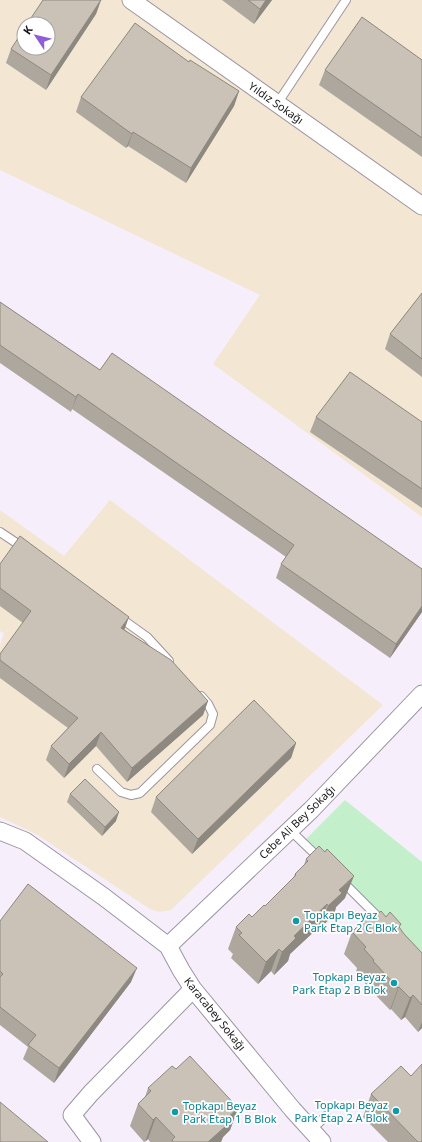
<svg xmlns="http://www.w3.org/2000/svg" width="422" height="1142" font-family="'Noto Sans',sans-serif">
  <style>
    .industrial { fill: #f3e6d2; fill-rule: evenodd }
    .green { fill: #c4efcb }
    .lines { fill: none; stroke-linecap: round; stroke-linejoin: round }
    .lane-casing { stroke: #9b95a1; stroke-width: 10 }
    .street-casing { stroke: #9b95a1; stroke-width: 19 }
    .lane { stroke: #fff; stroke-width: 8 }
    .street { stroke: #fff; stroke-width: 17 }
    .wall { fill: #aea79d }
    .shaded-wall { fill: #8d8880 }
    .building { fill: #cac2b7; stroke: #8d8880 }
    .culture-dot { fill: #0f9aa8; stroke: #fff; stroke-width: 1.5 }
    .labels { text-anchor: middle; stroke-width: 3.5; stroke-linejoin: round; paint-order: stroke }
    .street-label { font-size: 11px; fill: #19161a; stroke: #fff }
    .culture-label { font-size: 11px; fill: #0d838f; stroke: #fff; text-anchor: start }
  </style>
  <rect width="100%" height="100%" fill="#f6effb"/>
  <path class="industrial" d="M0,0H422V517L213,364L260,295L0,170ZM24,24H48V48H24Z
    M110,500L383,705L171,910L159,912L150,909L36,834L0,817V646L4,633L0,631V510L64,556Z"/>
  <path class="green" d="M345,800L422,862V957L305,840Z"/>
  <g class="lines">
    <g class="lane-casing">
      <path id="lane" d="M277,104L346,0
        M0,532L24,548
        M119,617L147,637L169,661
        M97,769L121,792L131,795L140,793L210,725L213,714L208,704L201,696
        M290,830L321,860
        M342,881L383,922
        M311,1130L326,1116"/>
    </g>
    <g class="street-casing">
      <path id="street" d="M131,0L422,206
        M0,831L25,841L104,897L168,946L181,970L193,989L293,1110L322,1142
        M168,946L311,810L422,694
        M92,1142L72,1115L91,1093L193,989"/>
    </g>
    <use href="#lane" class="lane"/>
    <use href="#street" class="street"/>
  </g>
  <path class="wall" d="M101,0L96,14L46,90L6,63L11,49Z
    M222,0H272L254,24Z
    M422,60V157L319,85L325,70Z
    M189,62L239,91L234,106L186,183L128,146L126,148L76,112L81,97Z
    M422,293V377L385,349L390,334Z
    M0,302L100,370L422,569V612L390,658L276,578L281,564L286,557L72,409L71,412L0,363Z
    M316,417L422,422V508L310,432Z
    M0,564L125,630L208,701L203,715L127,782L96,746L64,778L46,760L51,746L68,728L0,678V654L23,623L0,606Z
    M296,743L291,758L192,854L151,812L156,797Z
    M70,794L116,821L102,836L67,802Z
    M306,859L345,898L336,907L334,915L320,928L319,927L290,954L288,961L274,975L271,971L258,984L231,958L233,954L228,949L236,927L252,917L265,906L293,878L295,874L304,865Z
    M386,917L400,928L404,934L422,953V1028L418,1032L405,1017L401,1020L391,1009L390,1010L365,984V982L356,972L357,968L344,954L352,932L372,919Z
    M0,921L131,982L54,1083L23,1059L28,1047L0,1025Z
    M176,1069L238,1108L230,1130L223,1137L221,1142H150L148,1139L144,1142L130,1126L138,1104L145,1097L148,1088Z
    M411,1076L422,1142H388L363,1117L371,1094Z"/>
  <path class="shaded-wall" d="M101,0L96,14L46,90L51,75Z
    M266,0H272L254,24L260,9Z
    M239,91L234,106L186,183L191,168Z
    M133,132L128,146L126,148L132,134Z
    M78,394L72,409L71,412L76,397Z
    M422,606V612L390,658L396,644Z
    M129,617L124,631L121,628Z
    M208,701L203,715L127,782L132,768Z
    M101,732L96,746L64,778L69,764Z
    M296,743L291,758L192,854L198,839Z
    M119,812L116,821L102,836L105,827Z
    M354,876L345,898L336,907L334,915L320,928L328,906L339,890Z
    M327,904L319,927L290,954L288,961L274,975L282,952L294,936Z
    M279,949L271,971L258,984L266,962Z
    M137,968L131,982L54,1083L59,1068Z
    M399,987L391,1009L390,1010L398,988Z
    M413,995L405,1017L401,1020L410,998Z
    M422,1022V1028L418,1032Z
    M238,1108L230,1130L223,1137L221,1142H208L224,1121Z
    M156,1117L148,1139L145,1142L153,1120Z"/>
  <path class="building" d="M43,0H101L51,75L11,49L24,29V48H48V24H27Z
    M248,0H266L260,9Z
    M362,17L422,60V138L325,70Z
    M135,23L189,62L190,60L239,91L191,168L133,132L132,134L81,97Z
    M422,293V359L390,334Z
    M0,302L100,370L112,353L422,569V606L396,644L281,564L294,545L78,394L76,397L0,345Z
    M350,372L422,422V489L316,417Z
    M20,536L129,617L121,628L171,660L208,701L132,768L101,732L69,764L51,746L78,718L0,660V654L31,611L0,588V564Z
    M254,700L296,743L198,839L156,797Z
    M85,779L119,812L105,827L70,794Z
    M319,846L325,852L327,849L354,876L339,890L342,893L328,906L327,904L294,936L296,938L282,952L279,949L266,962L239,935L242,933L236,927L249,914L252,917L264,905L265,906L296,875L295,874L308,861L306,859Z
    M28,884L137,968L59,1068L28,1045L36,1035L0,1007V977L3,974L0,971V921Z
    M381,911L386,917L390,912L401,924L399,927L404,934L422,953V1005L413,995L410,998L399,987L398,988L373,961L374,960L364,949L366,947L352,932L369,915L372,919Z
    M190,1056L238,1108L224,1121L227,1125L208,1142H173L172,1140L175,1137L156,1117L153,1120L138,1104L151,1091L148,1088L172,1066L176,1069Z
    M422,1064V1142H418L371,1094L401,1066L411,1076Z
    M0,1102L48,1142H0Z"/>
  <g class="culture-dot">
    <circle cx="296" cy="921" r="4"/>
    <circle cx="394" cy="983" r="4"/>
    <circle cx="396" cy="1111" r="4"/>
    <circle cx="175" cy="1112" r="4"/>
  </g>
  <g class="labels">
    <g class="street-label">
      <text transform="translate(276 103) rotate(35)" y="4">Yıldız Sokağı</text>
      <text transform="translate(297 822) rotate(-44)" y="4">Cebe Ali Bey Sokağı</text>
      <text transform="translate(215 1014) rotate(51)" y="4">Karacabey Sokağı</text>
    </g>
    <g class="culture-label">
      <text x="304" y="919">Topkapı Beyaz<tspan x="304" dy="13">Park Etap 2 C Blok</tspan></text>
      <text x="386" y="981" text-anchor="end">Topkapı Beyaz<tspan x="386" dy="13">Park Etap 2 B Blok</tspan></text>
      <text x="388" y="1109" text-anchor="end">Topkapı Beyaz<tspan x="388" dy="13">Park Etap 2 A Blok</tspan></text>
      <text x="183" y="1110">Topkapı Beyaz<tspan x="183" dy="13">Park Etap 1 B Blok</tspan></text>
    </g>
  </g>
  <g transform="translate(36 36) rotate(305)"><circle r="19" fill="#ffffff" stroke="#a3a2a3"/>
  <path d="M0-3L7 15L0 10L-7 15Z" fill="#8e5dd7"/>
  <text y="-6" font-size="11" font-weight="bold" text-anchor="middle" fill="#19161a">K</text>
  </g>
</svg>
